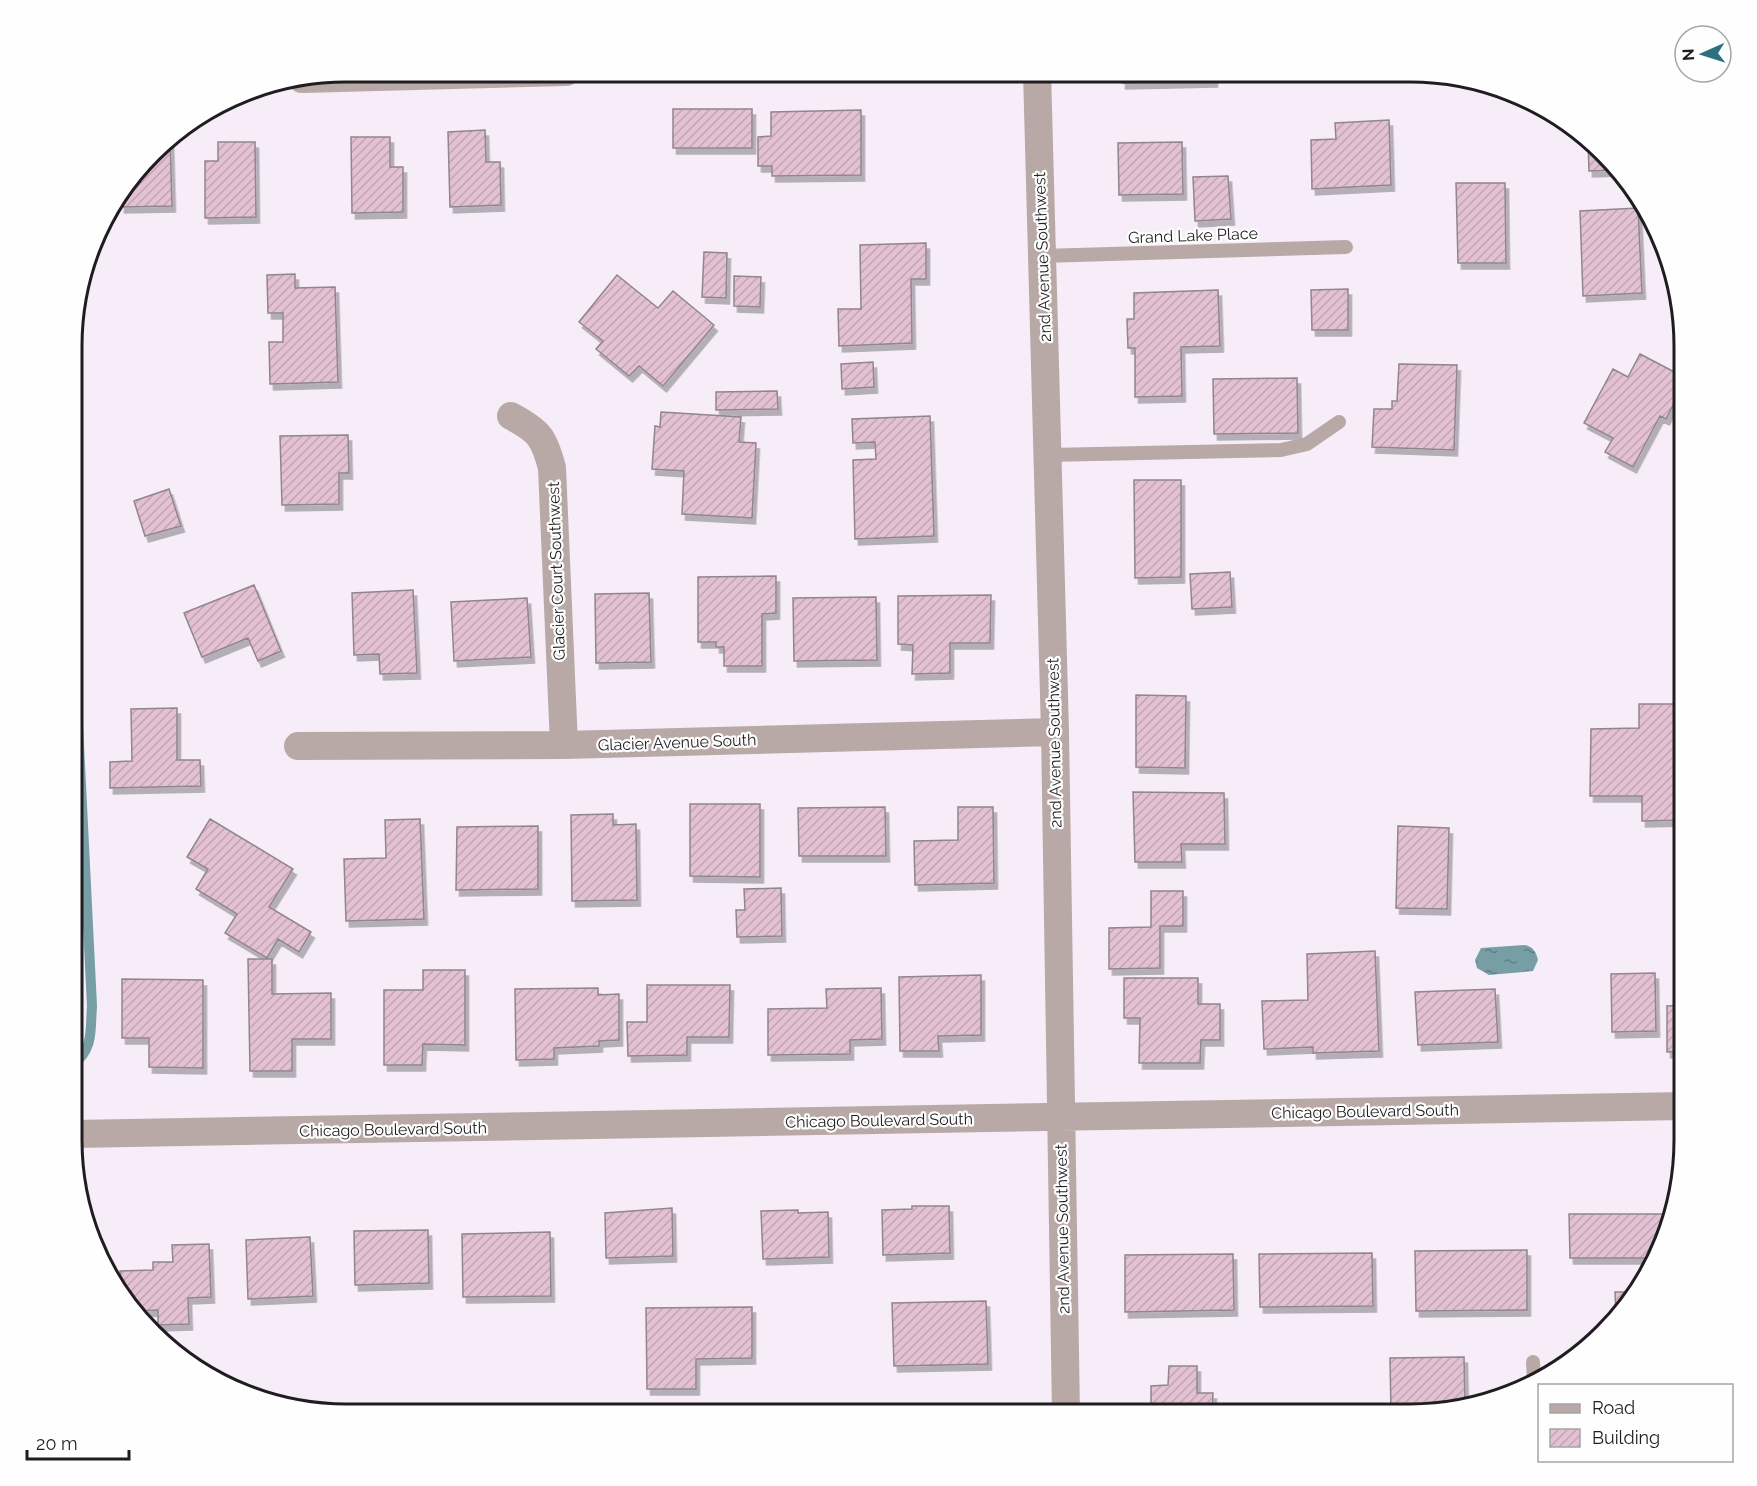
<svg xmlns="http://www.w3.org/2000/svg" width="1757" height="1486" font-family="Raleway,sans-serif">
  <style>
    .water { fill: url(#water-ripples) }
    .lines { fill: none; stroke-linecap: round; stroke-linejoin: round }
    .stream { stroke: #769ea4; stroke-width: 10 }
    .building { fill: url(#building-hatch); stroke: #92858b; stroke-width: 1.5; filter: url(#shadow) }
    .service { stroke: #b9a9a6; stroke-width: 14 }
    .minor { stroke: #b9a9a6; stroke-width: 28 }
    .labels { text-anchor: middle; stroke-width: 4.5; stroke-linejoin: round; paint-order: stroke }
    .street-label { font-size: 16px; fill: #201d21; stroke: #fefefe }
    .rim { fill: none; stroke: #201d21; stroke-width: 3 }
  </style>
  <defs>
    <pattern id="water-ripples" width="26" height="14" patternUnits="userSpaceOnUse" patternTransform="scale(1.5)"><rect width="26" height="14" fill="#769ea4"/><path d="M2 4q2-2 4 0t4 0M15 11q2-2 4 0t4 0" fill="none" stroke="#608085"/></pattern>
    <pattern id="building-hatch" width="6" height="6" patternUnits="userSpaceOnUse" patternTransform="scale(1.5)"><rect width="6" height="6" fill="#e3c1d2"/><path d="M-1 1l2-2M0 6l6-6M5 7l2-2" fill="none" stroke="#c2a5b4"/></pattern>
    <filter id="shadow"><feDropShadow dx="3.5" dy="6" stdDeviation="0" flood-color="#0004"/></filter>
  </defs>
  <rect width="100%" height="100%" fill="#f6edf9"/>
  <path class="water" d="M1524,945C1533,946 1536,952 1538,960L1533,971L1489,975L1477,968L1475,960L1481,948Z"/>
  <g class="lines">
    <path class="stream" d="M73,1065C94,1048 90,1031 92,1006L74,644"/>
  </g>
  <path class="building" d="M1122,72H1214V81L1122,83Z
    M673,109H752V148H673Z
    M861,110V175L772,176V166H758V137L771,136V112Z
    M1389,120L1391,185L1312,189L1311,140L1336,139L1335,123Z
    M485,130L486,162H500L501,205L450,207L448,132Z
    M351,137H390V167H403V212L352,213Z
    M170,138L172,206L121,207V195Z
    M1588,141L1605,153L1616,170L1589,171Z
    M218,142H255L256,217L205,218V161H218Z
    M1182,142L1183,194L1119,195L1118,143Z
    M1228,176L1231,219L1195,221L1193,177Z
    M1456,183H1505L1506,263H1458Z
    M1638,208L1642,293L1583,296L1580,211Z
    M926,243V279H911L912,343L839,346L838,309H861L860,245Z
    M704,252L727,253L726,298L702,297Z
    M295,274V288L335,287L338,382L270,384L269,342H283V313H268L267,275Z
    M617,275L658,308L673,291L714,325L663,386L639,366L629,376L596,349L603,341L579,322Z
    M734,276L761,277L760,307L734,306Z
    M1348,289V330H1312L1311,290Z
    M1218,290L1220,346L1181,347L1182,396L1135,397V348H1128L1127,319H1134V293Z
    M1640,354L1684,377V384L1666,419L1660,416L1633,467L1605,452L1613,438L1584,423L1613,369L1628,377Z
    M873,362L874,387L842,389L841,364Z
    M1399,364L1457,365L1454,450L1372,447L1374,409H1392V401H1397Z
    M1297,378L1298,433L1214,434L1213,379Z
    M777,391L778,409L716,410V392Z
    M661,412L741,417L739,442L756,443L752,518L682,514L684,471L652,469L655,426L660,427Z
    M930,416L934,536L855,539L853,460L876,459L875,442L853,443L852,419Z
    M348,435L349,473H339V504L282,505L280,436Z
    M1134,480H1181V577L1135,578Z
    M169,489L181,526L145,536L134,501Z
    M1230,572L1232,607L1192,609L1190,574Z
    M776,576V613L762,614V666H724V647H716V642H698V577Z
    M254,585L281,651L258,661L248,638L202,657L184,613Z
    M413,590L417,673L380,674L379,654L354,655L352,593Z
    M649,593L651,662L596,663L595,594Z
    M991,595L990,643H950V673L912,674L913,645L898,644V596Z
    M876,597L877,660L794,661L793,598Z
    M527,598L531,657L454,661L451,602Z
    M1136,695L1186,696L1185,768L1136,767Z
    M1639,704H1685V744H1679V759H1685V820L1642,821V796H1590L1591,729L1639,728Z
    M177,708V760H200L201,786L110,788V762L132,761L131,709Z
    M1133,792L1224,793L1225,844H1181L1182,862H1135Z
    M690,804H760V877L690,876Z
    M885,807L886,856H799L798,808Z
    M958,807H993L994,883L915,885L914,841L958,840Z
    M613,814V825L636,824L637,900L572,901L571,815Z
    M210,819L293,869L269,907L311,932L299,952L278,939L267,958L225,933L237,914L196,889L208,869L187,857Z
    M420,819L424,919L346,921L344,859L386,858L385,820Z
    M538,826V889L456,890L457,827Z
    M1398,826L1449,828L1447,909L1396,908Z
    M781,888L782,936L737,937L736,910H745L744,889Z
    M1151,891H1183V926H1160V968L1109,969V928L1151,927Z
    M1375,951L1379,1051L1313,1053V1047L1264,1049L1262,1001L1308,1000L1307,954Z
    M248,959H272V994L331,993V1039H292V1071H250Z
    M423,970H465V1045L423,1044L422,1065H384V990H423Z
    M1655,973L1656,1031L1612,1032L1611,974Z
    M981,975V1035L938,1036L939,1051H900L899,977Z
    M1124,978H1198V1004H1220V1040H1201L1200,1063H1139L1140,1018H1124Z
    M122,979L203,980V1068L149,1067V1038H122Z
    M647,985H730L729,1037H687V1055L628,1056L627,1022H647Z
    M598,988V995L619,994V1040L599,1041V1046L554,1048V1059L516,1060L515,989Z
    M881,988L882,1039L850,1040V1054L768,1055V1009L827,1008L826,989Z
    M1495,989L1498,1042L1418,1045L1415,992Z
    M1685,1005V1051L1667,1052V1006Z
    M912,1206H949L950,1253L883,1255L882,1210L912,1209Z
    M672,1208L673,1256L606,1258L605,1213Z
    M798,1210V1213L828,1212L829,1257L763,1259L761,1211Z
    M1569,1214H1670L1664,1245L1655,1258H1570Z
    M428,1230L429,1283L355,1285L354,1231Z
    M550,1232L551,1296L463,1297L462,1234Z
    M310,1237L313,1296L248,1299L246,1240Z
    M209,1244L211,1297L188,1298L189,1324L158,1325V1310L137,1311L121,1286L120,1271L153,1270V1262H173L172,1245Z
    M1527,1250V1310L1416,1311L1415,1251Z
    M1372,1253L1373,1306L1260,1307L1259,1254Z
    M1233,1254L1234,1310L1125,1312V1255Z
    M1615,1292H1632L1616,1317Z
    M986,1301L988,1364L894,1366L892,1303Z
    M752,1307V1358L696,1359V1389H647L646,1308Z
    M1464,1357L1465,1405L1428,1413H1391L1390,1358Z
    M1169,1366H1197V1393H1213L1212,1414H1151V1386L1168,1385Z"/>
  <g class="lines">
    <path class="service" d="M1042,256L1346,247
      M1048,455L1281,450L1307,444L1339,422
      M1533,1362L1534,1381"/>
    <path class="minor" d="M1037,72L1055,732L1066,1414
      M302,79L566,72
      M511,416C539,431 544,437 552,468L564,745
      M298,746L564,745L1055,732
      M73,1134L1685,1106"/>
  </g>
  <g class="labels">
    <g class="street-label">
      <text transform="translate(1193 235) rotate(-2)" y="6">Grand Lake Place</text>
      <text transform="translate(1042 257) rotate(-92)" y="6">2nd Avenue Southwest</text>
      <text transform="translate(556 571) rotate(-92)" y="6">Glacier Court Southwest</text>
      <text transform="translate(677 742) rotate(-2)" y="6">Glacier Avenue South</text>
      <text transform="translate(1054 743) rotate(-91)" y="6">2nd Avenue Southwest</text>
      <text transform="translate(1365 1111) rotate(-1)" y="6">Chicago Boulevard South</text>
      <text transform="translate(879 1120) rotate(-1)" y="6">Chicago Boulevard South</text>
      <text transform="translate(393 1129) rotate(-1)" y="6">Chicago Boulevard South</text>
      <text transform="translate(1062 1229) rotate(-91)" y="6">2nd Avenue Southwest</text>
    </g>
  </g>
  <path d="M0 0H1757V1486H0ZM346 82H1410A264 264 0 0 1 1674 346V1140A264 264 0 0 1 1410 1404H346A264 264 0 0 1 82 1140V346A264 264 0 0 1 346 82Z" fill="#fefefe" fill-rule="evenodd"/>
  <path class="rim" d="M346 82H1410A264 264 0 0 1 1674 346V1140A264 264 0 0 1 1410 1404H346A264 264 0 0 1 82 1140V346A264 264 0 0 1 346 82Z"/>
  <rect x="1538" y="1384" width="195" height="78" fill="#fefefe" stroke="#a5a4a6" stroke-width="1.5"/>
  <rect x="1550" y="1404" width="30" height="9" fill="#b9a9a6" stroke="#a5a4a6" stroke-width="1.5"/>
  <text x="1592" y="1414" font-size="18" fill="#201d21">Road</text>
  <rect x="1550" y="1429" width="30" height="18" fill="url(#building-hatch)" stroke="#a5a4a6" stroke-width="1.5"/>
  <text x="1592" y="1444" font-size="18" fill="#201d21">Building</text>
  <g transform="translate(1703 54) rotate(267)"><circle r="28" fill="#fefefe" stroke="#a5a4a6" stroke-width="1.5"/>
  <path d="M0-4.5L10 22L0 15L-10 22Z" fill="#2c7180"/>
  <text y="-9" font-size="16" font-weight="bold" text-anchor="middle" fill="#201d21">N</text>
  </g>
  <path d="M27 1450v9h102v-9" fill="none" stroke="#201d21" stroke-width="3"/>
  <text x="36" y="1450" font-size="18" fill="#201d21" stroke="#fefefe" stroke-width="4.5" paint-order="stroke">20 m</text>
</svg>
